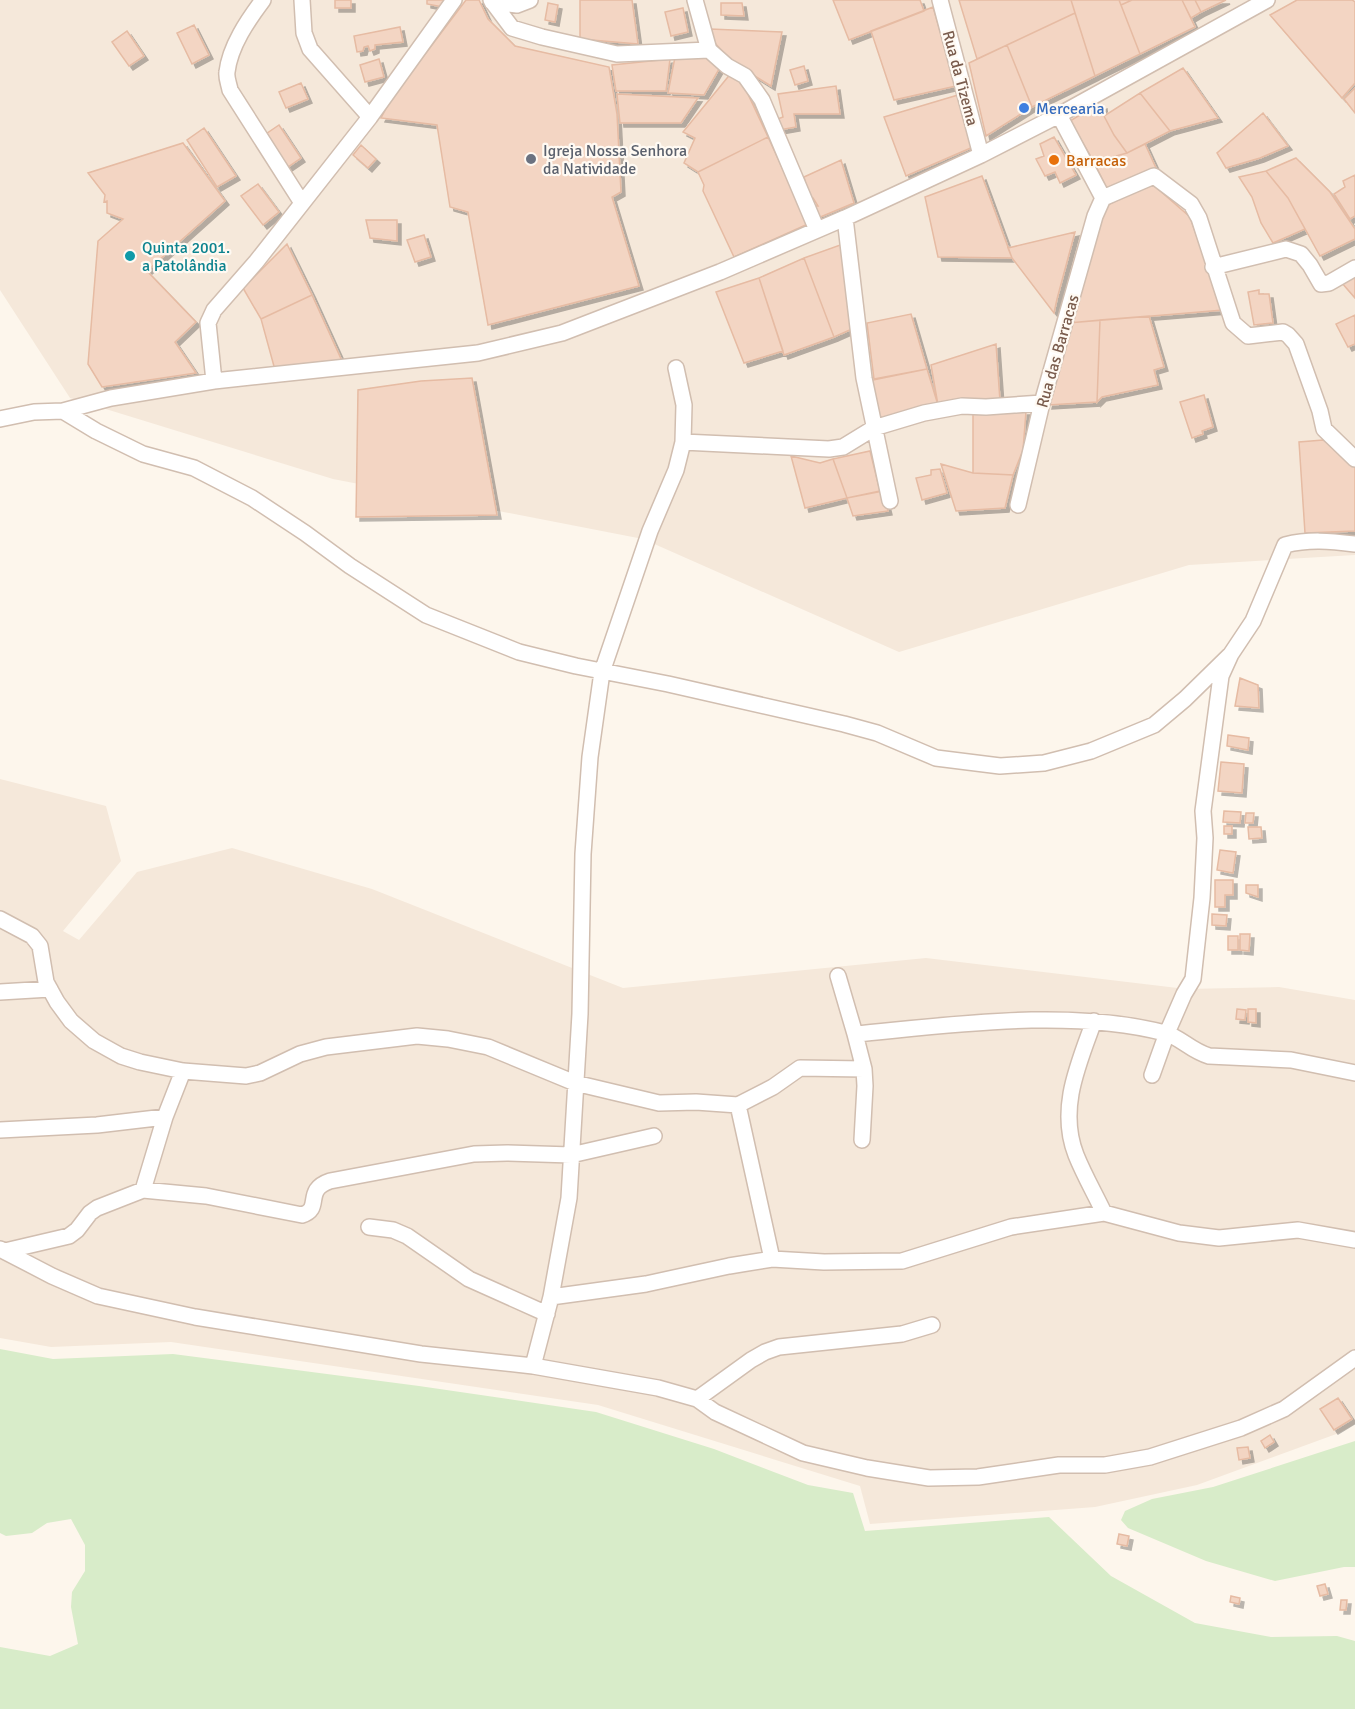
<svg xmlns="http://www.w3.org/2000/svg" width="1355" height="1709" font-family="Signika,sans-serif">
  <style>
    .residential { fill: #f5e8da }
    .green { fill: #d8ecc9 }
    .building { fill: #f3d5c3; stroke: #e6bba3; stroke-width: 1.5; filter: url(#shadow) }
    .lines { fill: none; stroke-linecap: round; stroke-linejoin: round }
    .minor-casing { stroke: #d1beb0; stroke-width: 18 }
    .minor { stroke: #fff; stroke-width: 15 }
    .shop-dot { fill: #3f7fe0; stroke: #fffaf3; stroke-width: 2 }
    .worship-dot { fill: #6b7280; stroke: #fffaf3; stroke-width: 2 }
    .food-dot { fill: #e8710a; stroke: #fffaf3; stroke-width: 2 }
    .culture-dot { fill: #0f9aa8; stroke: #fffaf3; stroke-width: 2 }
    .labels { text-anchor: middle; stroke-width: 4.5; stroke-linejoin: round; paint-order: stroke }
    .street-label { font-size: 16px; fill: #7a5c4d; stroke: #fffaf3 }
    .shop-label { font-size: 16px; fill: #366cbe; stroke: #fffaf3; text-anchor: start }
    .worship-label { font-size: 16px; fill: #5b616d; stroke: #fffaf3; text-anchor: start }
    .food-label { font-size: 16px; fill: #c56008; stroke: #fffaf3; text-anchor: start }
    .culture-label { font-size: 16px; fill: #0d838f; stroke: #fffaf3; text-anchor: start }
  </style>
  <defs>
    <filter id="shadow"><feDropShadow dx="4" dy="4" stdDeviation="0" flood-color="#0004"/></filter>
  </defs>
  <rect width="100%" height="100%" fill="#fdf6ec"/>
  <path class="residential" d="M0,0H1355V555L1189,565L899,652L643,539L333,479L70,398L0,290Z
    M0,779L106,806L121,861L63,931L79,940L137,872L232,848L372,889L623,988L926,958L1186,989L1279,987L1355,1000V1424L1339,1433L1197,1485L1095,1507L870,1524L860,1486L598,1405L171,1342L51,1347L0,1338Z"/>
  <path class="green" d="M0,1349L53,1359L173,1354L419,1386L596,1412L714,1449L808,1485L853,1493L865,1531L1049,1517L1111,1576L1195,1623L1271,1637L1337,1636L1355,1641V1709H0V1647L50,1656L78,1644L71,1607L72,1592L85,1571V1545L71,1519L47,1523L32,1533L6,1536L0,1533Z
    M1355,1441V1567H1344L1275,1581L1206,1561L1128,1528L1121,1520L1125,1511L1152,1499L1213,1487Z"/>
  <path class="building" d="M335,0H351V8H335Z
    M427,0H447L443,7L427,4Z
    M466,0H479L488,19L515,46L609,67L617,114L621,192L612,197L639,286L488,325L468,212L450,207L437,125L381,118L391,99Z
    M580,0H632L638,44L580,39Z
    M833,0H920L924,11L849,40Z
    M959,0H1071L1075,13L977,59Z
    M1071,0H1119L1140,54L1095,76Z
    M1119,0H1132L1121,5Z
    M1132,0H1182L1195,27L1140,54L1121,5Z
    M1182,0H1195L1201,12L1191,18Z
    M1195,0H1226L1201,12Z
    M1297,0H1352L1355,2V83L1342,98L1270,15Z
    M548,3L558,5L555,22L545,20Z
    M721,3H742L744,16L721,15Z
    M933,7L956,86L894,100L871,31Z
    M683,8L688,32L671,36L665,12Z
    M1075,13L1095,76L1032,107L1007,45Z
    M194,25L209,55L192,64L177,33Z
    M400,27L403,42L375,45V49L370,51L368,46L364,47L363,51L357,52L354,36Z
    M710,29L782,32L771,86L732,62L714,42Z
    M127,31L144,56L129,66L112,42Z
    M1007,45L1032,107L986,136L969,63Z
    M712,56L719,69L704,95L668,93L675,57Z
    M379,59L384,77L365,82L360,65Z
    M670,59L666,91H616L612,65Z
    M804,66L808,81L795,85L790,70Z
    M1183,68L1218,118L1170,131L1140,93Z
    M732,72L739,75L768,137L698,172L684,163L695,138L683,132Z
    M301,83L308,99L286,108L279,92Z
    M836,86L840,114H794L796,127L779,130L775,120L783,117L778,94Z
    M1355,88V113L1344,99Z
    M1140,93L1170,131L1127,153L1114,135L1104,116Z
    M617,94L698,98L681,123H620Z
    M958,95L973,147L906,176L884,117Z
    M1103,105L1104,116L1114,135L1127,153L1094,162L1070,121L1083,113Z
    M1263,113L1288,146L1260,158L1226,168L1217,153Z
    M279,125L301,158L285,169L263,136Z
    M204,128L236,176L217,187L187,140Z
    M768,137L808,224L734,257L703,191L704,185L698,172Z
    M1054,137L1076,175L1060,183L1055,172L1045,176L1036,159L1044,156L1040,144Z
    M183,143L225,201L147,271L196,322L175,342L196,373L102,387L88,364L98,241L123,219L107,213V201L104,202L105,195L88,173Z
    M1145,144L1156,168L1107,189L1094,162L1127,153Z
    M361,145L376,159L368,168L353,155Z
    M1296,158L1330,192L1355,229V239L1320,256L1288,198L1266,171Z
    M841,160L854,203L818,218L813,206H818L813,198L809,197L804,177Z
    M1266,171L1288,198L1305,229L1273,243L1261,223L1252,197L1239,177Z
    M1355,175V216L1350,219L1334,194L1345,187L1343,181Z
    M982,176L1012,258L938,257L925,197Z
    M1151,183L1190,217L1223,310L1069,323L1102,208Z
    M258,184L279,212L263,225L241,196Z
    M366,220H397V241L370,238Z
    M1075,232L1057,299L1054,313L1012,258L1008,248Z
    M424,235L431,257L415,262L407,240Z
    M287,244L312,295L261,319L243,288Z
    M843,244L852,329L834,337L804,258Z
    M804,258L834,337L784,355L759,278Z
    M1355,274V298L1341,282Z
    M759,278L783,351L744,363L716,292Z
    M1259,290V294H1269L1273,323L1254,325L1248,292Z
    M312,295L342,361L275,370L261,319Z
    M911,314L927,369L874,379L867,323Z
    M1355,315V344L1348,347L1336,324Z
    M1149,316L1164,367L1154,370L1158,385L1102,397L1097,402L1100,320Z
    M1100,320L1097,402L1048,405L1069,323Z
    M996,344L1000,401L938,405L931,365Z
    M927,369L938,405L879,419L868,381Z
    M472,378L497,515L356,517L358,390L421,381Z
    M1204,395L1213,427L1202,431L1203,434L1192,438L1180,402Z
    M1026,411L1023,450L1013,475L973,473V412Z
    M1323,440L1353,462L1355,467V531L1305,533L1299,442Z
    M870,451L880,491L847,498L833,459Z
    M791,456L820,463L833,459L847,498L805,508Z
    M941,464L973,473L1013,475L1005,508L956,511Z
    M940,469L947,493L922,500L916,478L931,475V470Z
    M883,491L888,511L853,516L847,498Z
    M1240,678L1258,685L1259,708L1235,706Z
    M1228,735L1249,738L1248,750L1227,746Z
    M1221,762L1244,764L1242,793L1218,791Z
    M1224,811L1241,812L1240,823L1223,822Z
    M1246,813H1254L1253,823H1245Z
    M1224,826H1232V834H1224Z
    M1248,827H1261L1262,838L1249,839Z
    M1220,850L1236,852L1233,873L1217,870Z
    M1215,880H1233V895H1225V907H1215Z
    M1246,885H1258V897L1246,893Z
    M1212,914L1227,915L1226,926L1212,925Z
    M1240,934H1250L1249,951L1240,950Z
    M1228,936H1238V950H1228Z
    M1237,1009L1246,1010L1245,1020L1236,1019Z
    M1248,1009H1256V1023L1248,1022Z
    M1338,1398L1352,1419L1334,1430L1320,1409Z
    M1270,1435L1274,1442L1265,1448L1261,1441Z
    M1248,1447L1250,1458L1239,1460L1237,1448Z
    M1119,1534L1129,1536L1127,1546L1117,1544Z
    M1325,1584L1328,1594L1320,1596L1317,1586Z
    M1231,1596L1240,1598L1239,1604L1230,1602Z
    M1341,1600H1347L1346,1610H1340Z"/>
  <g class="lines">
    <g class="minor-casing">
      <path id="minor" d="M263,0C248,20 230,46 227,72C226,78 229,84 230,90L302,203
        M302,0L304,33L310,49L370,117
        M491,0L512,28L542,37L617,54L709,50
        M695,0L709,50L727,66L745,76L762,100L817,230
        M940,0L981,155
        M492,2L517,5L530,0
        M1059,115L1103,198
        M1103,198L1154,176L1191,204L1199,218L1233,323L1248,336L1283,332L1288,335L1296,344L1320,411L1324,429L1355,459
        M845,218L864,378L890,501
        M1213,267L1286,249L1301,254L1310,265L1321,284L1329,283L1355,268
        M214,381L208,323L214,310L256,262L370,117L454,0
        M63,411L96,431L143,454L194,468L252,498L305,533L350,566L426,615L519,652L576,666L668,684L844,724L877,733L936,758L1000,766L1044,763L1091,751L1154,725L1185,699L1231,654
        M0,419L34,412L63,411L111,398L214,381L478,353L562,333L720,272L845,218L981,155L1059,115L1267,0
        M683,442L829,449L843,447L874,428L924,413L962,406L986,407L1042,403
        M1018,505L1042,403L1095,216L1103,198
        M0,919L32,936L40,946L46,982L57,1002L71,1021L94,1041L121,1056L140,1062L183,1071L246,1076L260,1073L300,1054L326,1047L417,1036L448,1039L488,1047L575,1083L659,1103L696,1102L738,1105L773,1087L800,1068L864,1069
        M838,976L855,1034
        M0,992L50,989
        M1094,1021C1078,1065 1058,1109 1076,1155C1084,1175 1095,1194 1104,1213
        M1152,1075L1167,1033L1184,994L1193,979L1202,898L1205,838L1203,811L1221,676L1231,654L1253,621L1285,545C1309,539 1330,541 1355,544
        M738,1105L772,1259
        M0,1130L97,1125L165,1117
        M862,1140L865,1086L864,1069L855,1034C952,1025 1069,1008 1165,1033C1180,1037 1191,1051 1209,1056L1291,1060L1355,1073
        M143,1190L165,1117L183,1071
        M369,1227L393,1230L407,1236L469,1279L547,1314
        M0,1249L52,1276L98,1296L195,1317L421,1354L533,1366L658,1388L697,1399L715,1412L803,1453L867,1468L929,1478L978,1477L1059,1465H1105L1150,1457L1241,1428L1284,1409L1355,1358
        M5,1251L69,1236L77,1230L90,1213L97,1208L143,1190L206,1196L302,1215C323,1209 303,1190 330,1181L474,1154L507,1153L571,1155L654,1136
        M551,1297L646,1284L729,1266L772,1259L824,1262L902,1261L1011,1227L1104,1213L1179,1233L1219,1238L1298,1230L1355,1240
        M533,1366L551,1297L569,1198L580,1014L583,854L590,757L602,672L650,531L676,470L683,442L684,405L676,368
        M697,1399L751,1360L765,1352L779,1347L902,1334L932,1325"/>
    </g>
    <use href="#minor" class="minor"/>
  </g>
  <circle class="shop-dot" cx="1024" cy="108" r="6"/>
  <circle class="worship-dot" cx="531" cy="159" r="6"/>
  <circle class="food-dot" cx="1054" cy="160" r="6"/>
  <circle class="culture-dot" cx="130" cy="256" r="6"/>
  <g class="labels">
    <g class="street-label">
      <text transform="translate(961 78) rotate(75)" y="6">Rua da Tizema</text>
      <text transform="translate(1057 351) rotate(-74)" y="6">Rua das Barracas</text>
    </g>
    <g class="shop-label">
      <text x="1036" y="114">Mercearia</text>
    </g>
    <g class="worship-label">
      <text x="543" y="156">Igreja Nossa Senhora<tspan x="543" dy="18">da Natividade</tspan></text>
    </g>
    <g class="food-label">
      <text x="1066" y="166">Barracas</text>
    </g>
    <g class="culture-label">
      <text x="142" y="253">Quinta 2001.<tspan x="142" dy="18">a Patolândia</tspan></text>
    </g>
  </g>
</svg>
